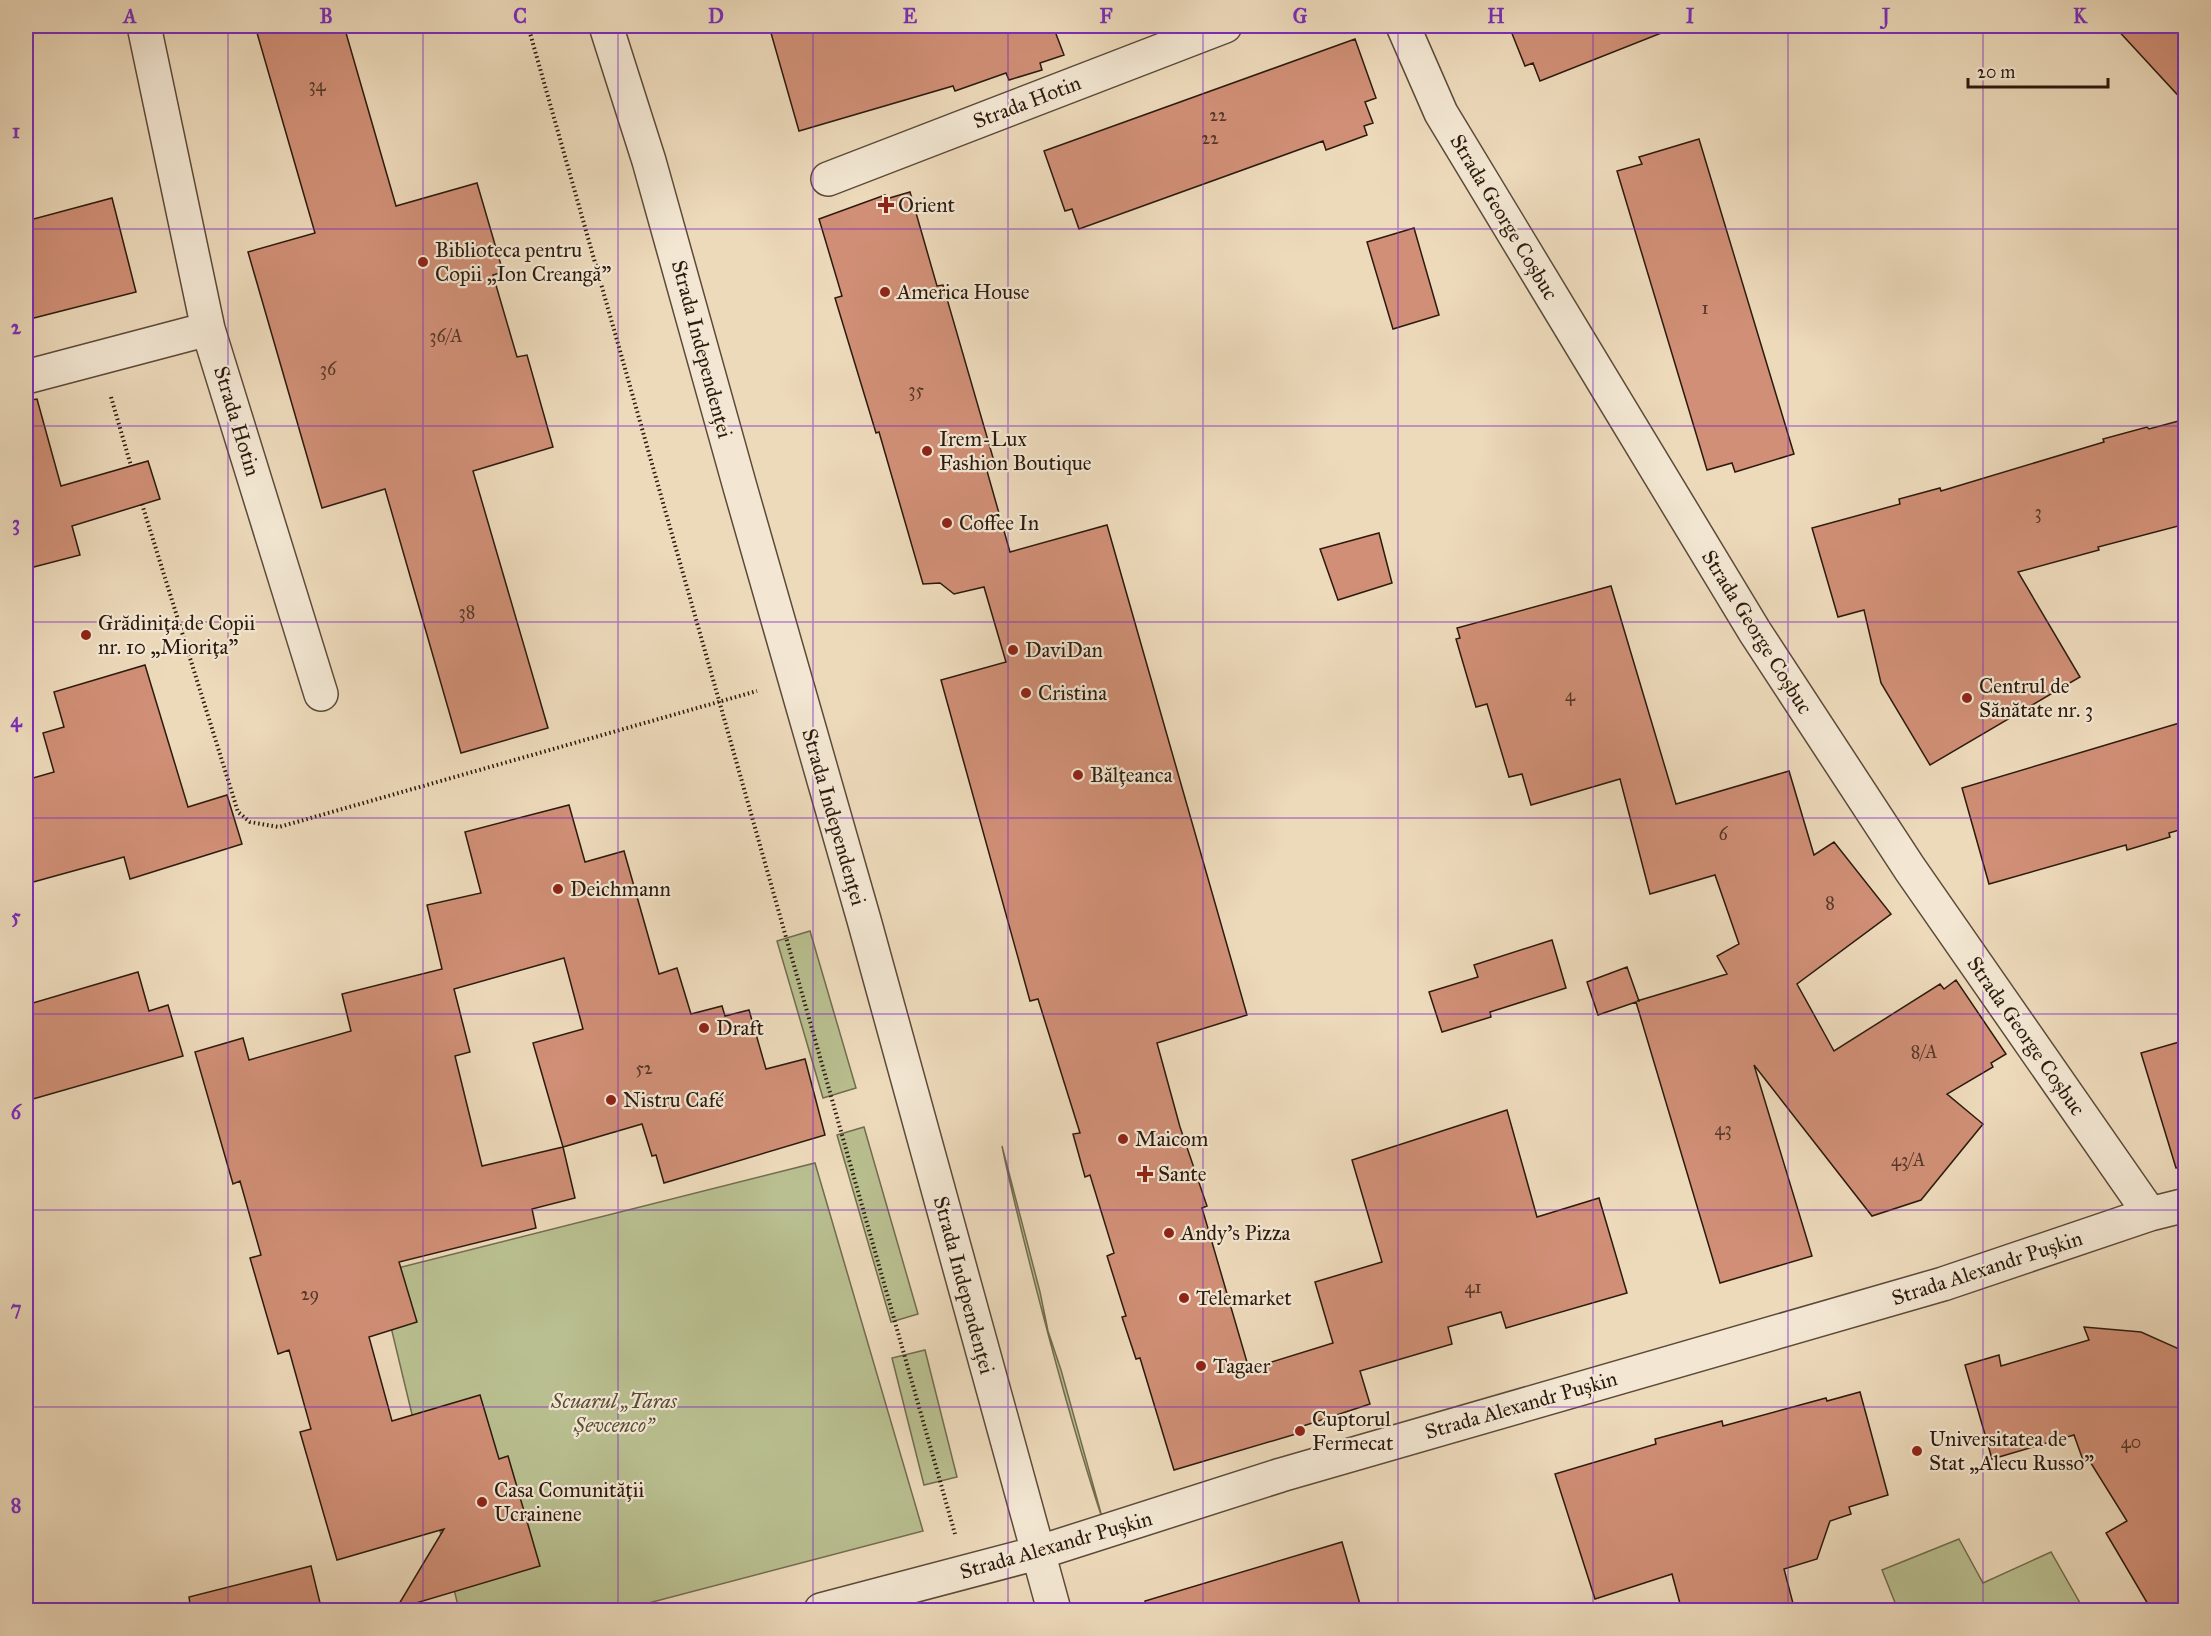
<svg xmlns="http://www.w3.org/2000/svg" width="2211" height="1636" font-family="'IM FELL Great Primer',serif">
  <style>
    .green { fill: #b9bf90; stroke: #726c4f; stroke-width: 1.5 }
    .building { fill: #d08f76; stroke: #2c1a0e; stroke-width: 1.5 }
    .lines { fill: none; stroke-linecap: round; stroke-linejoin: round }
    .minor-casing { stroke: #5c4a39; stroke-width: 36 }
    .path { stroke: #2c1a0e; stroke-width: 4; stroke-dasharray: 1.5 3; stroke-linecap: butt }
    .minor { stroke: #f3e7d3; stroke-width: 33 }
    .grid { fill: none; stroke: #7b2cbf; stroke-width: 1.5; stroke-opacity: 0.55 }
    .poi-dot { fill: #8f2418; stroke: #f3e7d3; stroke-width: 2 }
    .labels { text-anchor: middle; stroke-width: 4.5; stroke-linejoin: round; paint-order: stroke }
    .number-label { font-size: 18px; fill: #553728 }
    .street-label { font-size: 21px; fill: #2c1a0e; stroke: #f3e7d3 }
    .poi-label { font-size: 21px; fill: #2c1a0e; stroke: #f3e7d3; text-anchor: start }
    .park-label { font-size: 21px; font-style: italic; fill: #564c35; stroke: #f3e7d3 }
    .neatline { fill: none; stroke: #7b2cbf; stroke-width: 2 }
    .grid-label { font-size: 20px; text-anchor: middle; font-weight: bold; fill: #7b2cbf }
  </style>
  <rect width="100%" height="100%" fill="#eddabb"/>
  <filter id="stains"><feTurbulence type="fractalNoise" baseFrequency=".00333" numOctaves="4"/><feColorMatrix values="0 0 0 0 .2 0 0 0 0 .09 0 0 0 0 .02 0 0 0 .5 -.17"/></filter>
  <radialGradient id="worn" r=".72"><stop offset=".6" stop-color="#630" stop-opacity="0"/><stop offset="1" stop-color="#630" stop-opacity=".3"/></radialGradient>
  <path class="green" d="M810,931L856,1088L823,1098L777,941Z
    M864,1127L918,1314L891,1322L837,1135Z
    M1002,1146L1040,1292L1048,1331L1061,1370L1104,1524C1080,1452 1060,1380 1041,1307C1027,1253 1013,1200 1002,1146Z
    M815,1163L923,1531L622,1610H459L378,1273Z
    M925,1350L957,1477L924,1485L892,1358Z
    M1959,1539L1983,1583L2051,1552L2084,1610H1898L1882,1570Z"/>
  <path class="building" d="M255,26H344L396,206L477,183L503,272L493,275L517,357L527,355L553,447L473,471L548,728L461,753L385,489L322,508L248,252L315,233Z
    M769,26H1053L1064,55L1040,63L1042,70L1009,80L1006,73L955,91L953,86L799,131Z
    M1509,26H1674V28L1540,81L1533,63L1525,66Z
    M2114,26H2186V104Z
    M1355,39L1376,98L1365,102L1373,123L1364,126L1367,135L1326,150L1323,141L1079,229L1072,209L1065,211L1044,151Z
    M1699,139L1794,454L1735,472L1732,463L1707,470L1617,171L1642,164L1639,157Z
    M910,192L937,286L943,285L996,468L987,471L1010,552L1107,525L1247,1015L1157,1043L1180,1127L1207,1206L1202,1208L1249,1369L1333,1343L1315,1282L1382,1262L1352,1160L1507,1110L1537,1217L1599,1198L1627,1293L1506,1328L1501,1312L1448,1327L1452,1344L1360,1371L1370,1404L1294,1429L1296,1434L1174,1470L1140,1358L1136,1359L1122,1317L1126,1316L1107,1256L1114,1253L1090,1175L1085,1177L1073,1134L1080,1133L1038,999L1030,1001L941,680L1006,662L984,587L954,594L940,583L923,584L879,432L876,433L835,298L842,296L819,219L885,195L886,199Z
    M112,198L136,292L26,320V221Z
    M1414,228L1439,315L1393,329L1367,242Z
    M37,399L61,486L148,461L160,499L72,526L80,555L26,569V401Z
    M2186,419V524L2098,547L2099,550L2018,572L2080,677L1930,765L1881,683L1864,610L1838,617L1812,528L1900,504L1899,499L1940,488L1941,491L2104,442L2103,439L2147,427L2149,429Z
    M1379,533L1392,583L1338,600L1320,549Z
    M1611,586L1676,804L1789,771L1814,855L1834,842L1891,914L1797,984L1834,1051L1940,984L1944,989L1956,980L2006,1054L1991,1063L1993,1067L1947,1094L1983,1124L1921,1200L1872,1216L1754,1065L1812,1256L1720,1283L1636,1002L1598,1015L1587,982L1627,967L1639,1001H1637L1727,974L1717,956L1739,944L1715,875L1650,894L1620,779L1531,805L1522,774L1509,777L1487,704L1476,707L1456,639L1460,638L1457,628Z
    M145,665L188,807L227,795L242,844L130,879L124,857L26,884V780L54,772L43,733L64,727L54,692Z
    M2186,721V828L2169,833L2170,837L2127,850L2126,845L1989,884L1962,788Z
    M569,805L585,862L624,851L659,974L677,968L691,1014L722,1006L725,1016L749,1010L766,1069L805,1059L825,1135L664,1183L656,1155L652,1156L642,1124L563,1147L533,1043L583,1029L564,958L454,989L470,1052L455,1056L482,1166L563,1147L575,1198L532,1209L536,1228L399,1262L417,1322L369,1337L392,1421L480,1395L499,1459L508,1456L540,1566L396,1609L444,1529L337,1560L300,1432L311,1429L289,1350L278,1354L250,1258L261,1255L240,1181L233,1184L195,1052L243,1038L249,1060L351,1031L342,994L442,969L427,905L481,893L465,832Z
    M1552,940L1566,988L1490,1012L1491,1017L1442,1032L1429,992L1478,977L1474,965Z
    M138,972L149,1011L168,1005L183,1056L26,1101V1005Z
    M2186,1040V1167L2176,1168L2141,1053Z
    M2084,1327L2141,1332L2177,1348L2186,1361V1611H2152L2106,1533L2127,1521L2089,1460L2084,1463L2074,1435L1992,1459L1965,1365L1999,1355L2001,1366L2089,1340Z
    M1860,1392L1888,1495L1849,1507L1851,1514L1830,1521L1817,1559L1784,1569L1795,1611H1682L1672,1574L1595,1599L1555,1474L1656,1444L1655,1439L1722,1421L1723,1426L1826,1398L1827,1401Z
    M1342,1542L1362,1611H1146L1145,1601Z
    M311,1566L322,1611H191L189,1597Z"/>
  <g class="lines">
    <g class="minor-casing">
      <path id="minor" d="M144,26L208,329
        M606,26L649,161L740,487L864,920L1054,1610
        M1403,26L1441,113L1755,632L1910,869L2150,1214
        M828,179L1225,26
        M26,377L208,329L321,694
        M821,1610L1037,1553L1281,1475L1943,1284L2150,1214L2186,1205"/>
    </g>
    <path class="path" d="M528,26L955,1534
      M111,397L131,466
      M142,504L238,812L250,822L279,827L757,691"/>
    <use href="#minor" class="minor"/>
  </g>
  <path class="grid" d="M228,26V1610M423,26V1610M618,26V1610M813,26V1610M1008,26V1610M1203,26V1610M1398,26V1610M1593,26V1610M1788,26V1610M1983,26V1610M26,229H2186M26,426H2186M26,622H2186M26,818H2186M26,1014H2186M26,1210H2186M26,1407H2186"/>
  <g class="poi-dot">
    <path d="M883 196h6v6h6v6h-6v6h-6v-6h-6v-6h6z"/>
    <circle cx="423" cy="262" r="6"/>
    <circle cx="885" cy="292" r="6"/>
    <circle cx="927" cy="451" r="6"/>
    <circle cx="947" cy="523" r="6"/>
    <circle cx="86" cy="635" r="6"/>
    <circle cx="1013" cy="650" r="6"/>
    <circle cx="1026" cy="693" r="6"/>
    <circle cx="1967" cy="698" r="6"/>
    <circle cx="1078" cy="775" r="6"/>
    <circle cx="558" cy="889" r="6"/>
    <circle cx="704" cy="1028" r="6"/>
    <circle cx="611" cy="1100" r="6"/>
    <circle cx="1123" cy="1139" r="6"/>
    <path d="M1142 1165h6v6h6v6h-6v6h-6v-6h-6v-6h6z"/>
    <circle cx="1169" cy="1233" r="6"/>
    <circle cx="1184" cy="1298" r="6"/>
    <circle cx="1201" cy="1366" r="6"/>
    <circle cx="1300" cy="1431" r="6"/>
    <circle cx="1917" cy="1451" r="6"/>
    <circle cx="482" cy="1502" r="6"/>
  </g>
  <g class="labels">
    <g class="number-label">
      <text x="317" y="91">34</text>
      <text x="1218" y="121">22</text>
      <text x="1210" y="144">22</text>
      <text x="1705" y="314">1</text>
      <text x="446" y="342">36/A</text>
      <text x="328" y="375">36</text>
      <text x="916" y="396">35</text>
      <text x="2038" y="518">3</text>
      <text x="467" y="618">38</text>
      <text x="1570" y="701">4</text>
      <text x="1723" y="840">6</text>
      <text x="1830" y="909">8</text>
      <text x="1924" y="1058">8/A</text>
      <text x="644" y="1074">52</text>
      <text x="1723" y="1135">43</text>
      <text x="1908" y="1166">43/A</text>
      <text x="1473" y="1293">41</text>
      <text x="310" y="1300">29</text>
      <text x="2131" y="1448">40</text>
    </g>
    <g class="street-label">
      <text transform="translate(1027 102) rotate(-21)" y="7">Strada Hotin</text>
      <text transform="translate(1504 217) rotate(59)" y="7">Strada George Coșbuc</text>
      <text transform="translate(702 349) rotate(75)" y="7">Strada Independenței</text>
      <text transform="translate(237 421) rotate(73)" y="7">Strada Hotin</text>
      <text transform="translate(1757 632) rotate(58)" y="7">Strada George Coșbuc</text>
      <text transform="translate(834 817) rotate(74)" y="7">Strada Independenței</text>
      <text transform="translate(2026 1036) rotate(55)" y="7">Strada George Coșbuc</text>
      <text transform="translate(1987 1268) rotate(-18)" y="7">Strada Alexandr Pușkin</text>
      <text transform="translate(964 1285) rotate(75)" y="7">Strada Independenței</text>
      <text transform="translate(1521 1405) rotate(-16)" y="7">Strada Alexandr Pușkin</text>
      <text transform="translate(1056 1545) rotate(-16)" y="7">Strada Alexandr Pușkin</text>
    </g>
    <g class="poi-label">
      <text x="898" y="212">Orient</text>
      <text x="435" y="257">Biblioteca pentru<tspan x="435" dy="24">Copii „Ion Creangă”</tspan></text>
      <text x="897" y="299">America House</text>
      <text x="939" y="446">Irem-Lux<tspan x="939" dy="24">Fashion Boutique</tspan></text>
      <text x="959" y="530">Coffee In</text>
      <text x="98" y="630">Grădinița de Copii<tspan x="98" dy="24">nr. 10 „Miorița”</tspan></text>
      <text x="1025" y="657">DaviDan</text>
      <text x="1979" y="693">Centrul de<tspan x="1979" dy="24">Sănătate nr. 3</tspan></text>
      <text x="1038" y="700">Cristina</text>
      <text x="1090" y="782">Bălțeanca</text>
      <text x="570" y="896">Deichmann</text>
      <text x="716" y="1035">Draft</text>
      <text x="623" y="1107">Nistru Café</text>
      <text x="1135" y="1146">Maicom</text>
      <text x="1158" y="1181">Sante</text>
      <text x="1181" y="1240">Andy's Pizza</text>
      <text x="1196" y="1305">Telemarket</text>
      <text x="1213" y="1373">Tagaer</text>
      <text x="1312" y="1426">Cuptorul<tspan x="1312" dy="24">Fermecat</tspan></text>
      <text x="1929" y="1446">Universitatea de<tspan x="1929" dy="24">Stat „Alecu Russo”</tspan></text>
      <text x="494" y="1497">Casa Comunității<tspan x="494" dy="24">Ucrainene</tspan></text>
    </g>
    <g class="park-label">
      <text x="614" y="1408">Scuarul „Taras<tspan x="614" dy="24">Șevcenco”</tspan></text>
    </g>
  </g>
  <rect width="2211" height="1636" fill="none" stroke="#eddabb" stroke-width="66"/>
  <path d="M1968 78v9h140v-9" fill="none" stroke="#2c1a0e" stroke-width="3"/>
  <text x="1977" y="78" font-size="18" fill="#2c1a0e" stroke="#f3e7d3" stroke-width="4.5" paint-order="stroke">20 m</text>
  <rect x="33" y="33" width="2145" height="1570" class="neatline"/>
  <g class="grid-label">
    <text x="130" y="23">A</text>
    <text x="326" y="23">B</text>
    <text x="520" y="23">C</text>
    <text x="716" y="23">D</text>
    <text x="910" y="23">E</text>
    <text x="1106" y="23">F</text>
    <text x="1300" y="23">G</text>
    <text x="1496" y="23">H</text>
    <text x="1690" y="23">I</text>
    <text x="1886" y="23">J</text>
    <text x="2080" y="23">K</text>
    <text x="16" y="138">1</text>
    <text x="16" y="334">2</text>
    <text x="16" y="530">3</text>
    <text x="16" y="727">4</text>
    <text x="16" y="923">5</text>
    <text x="16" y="1119">6</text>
    <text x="16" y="1315">7</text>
    <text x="16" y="1512">8</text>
  </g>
  <rect width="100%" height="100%" filter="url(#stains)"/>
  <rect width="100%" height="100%" fill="url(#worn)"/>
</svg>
